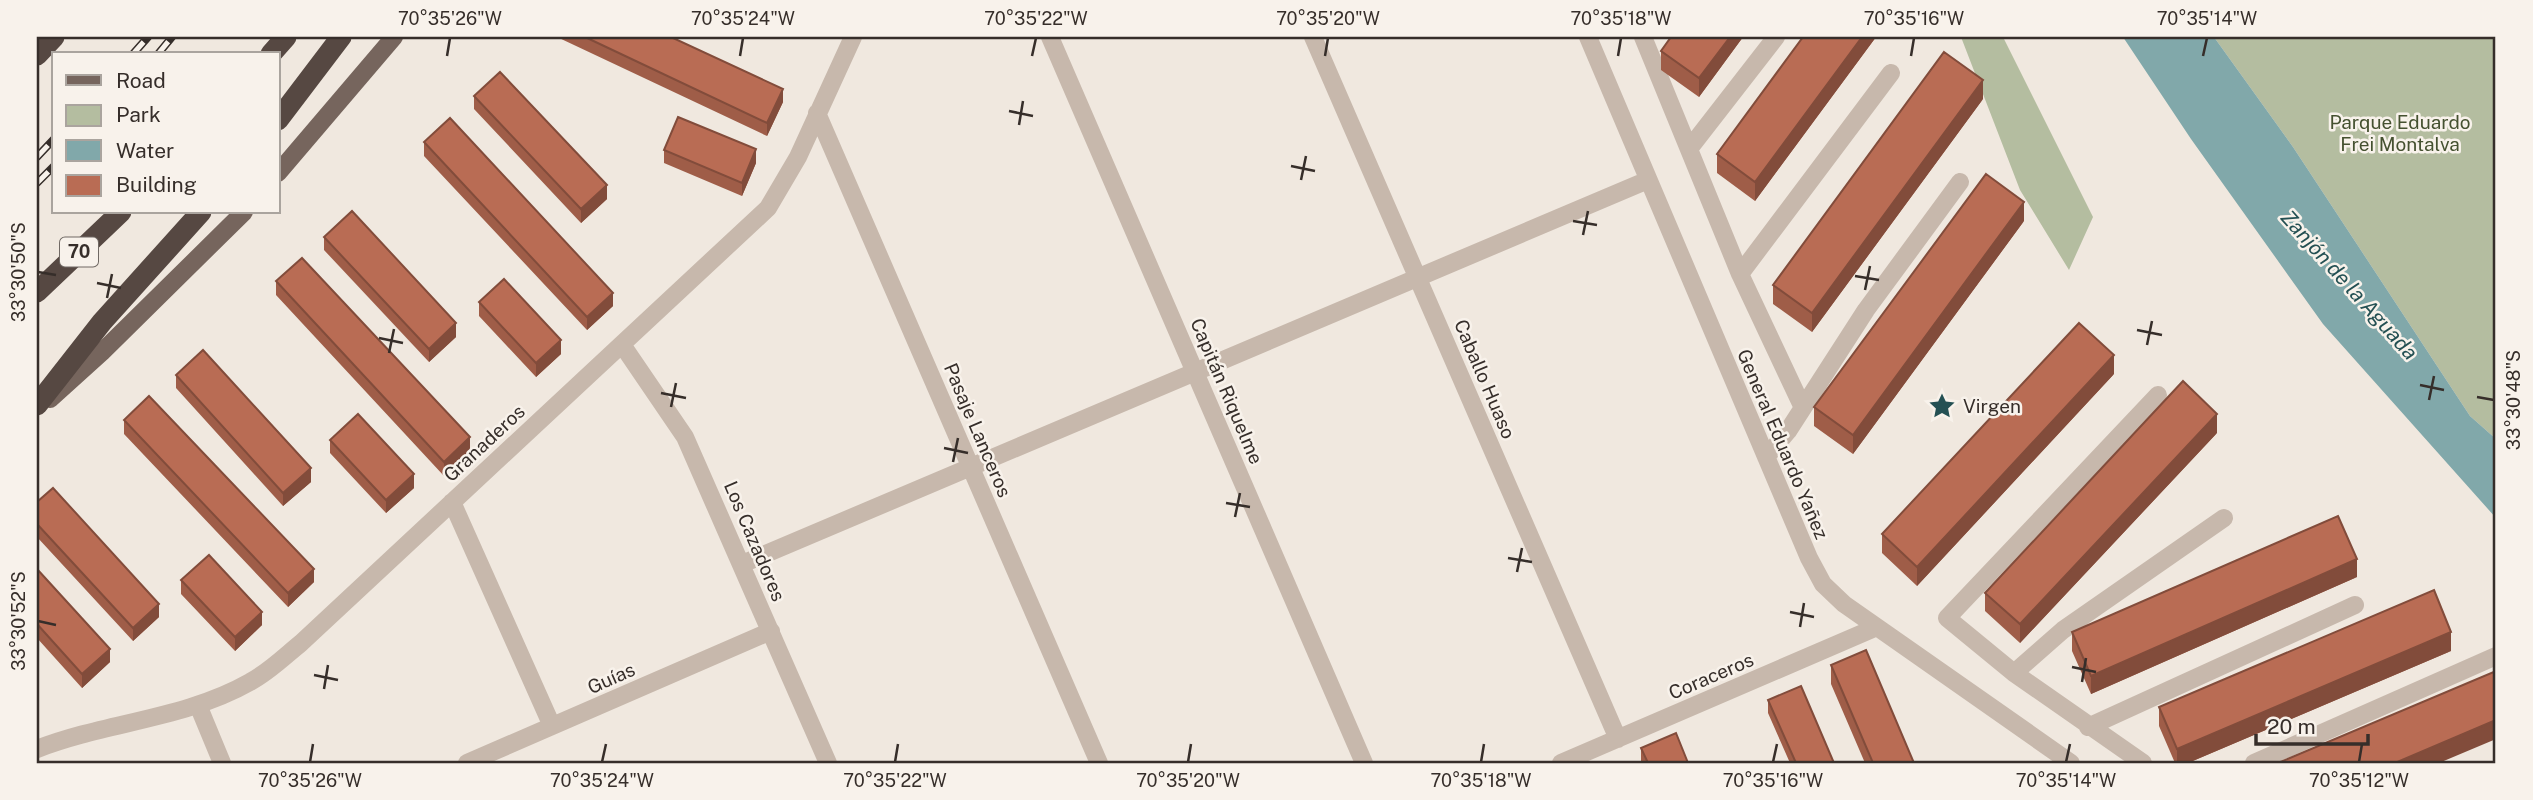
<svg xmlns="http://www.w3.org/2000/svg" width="2533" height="800" font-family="'Public Sans',sans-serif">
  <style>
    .green { fill: #b4bda0 }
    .water { fill: #81a8aa }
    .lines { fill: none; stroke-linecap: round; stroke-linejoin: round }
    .minor { stroke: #c7b8ac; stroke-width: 18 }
    .major { stroke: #76655d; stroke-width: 18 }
    .highway { stroke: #564842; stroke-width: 21 }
    .rail-casing { stroke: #362e2a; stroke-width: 8 }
    .rail { stroke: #f8f2eb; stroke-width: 5; stroke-dasharray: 16; stroke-linecap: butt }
    .wall { fill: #9f5d48 }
    .shaded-wall { fill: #824c3b }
    .building { fill: #b96c54; stroke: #824c3b; stroke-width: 2 }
    .ticks { fill: none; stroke: #362e2a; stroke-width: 2.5 }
    .labels { text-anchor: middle; stroke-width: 5; stroke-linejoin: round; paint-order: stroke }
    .shield { fill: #f8f2eb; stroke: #706964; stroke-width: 2 }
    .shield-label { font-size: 18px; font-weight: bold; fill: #362e2a }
    .park-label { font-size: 19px; fill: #455130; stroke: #f8f2eb }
    .street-label { font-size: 19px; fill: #362e2a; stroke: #f8f2eb }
    .poi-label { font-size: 19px; fill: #362e2a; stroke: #f8f2eb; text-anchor: start }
    .water-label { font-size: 21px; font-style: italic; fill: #245053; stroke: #f8f2eb }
    .neatline { fill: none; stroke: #362e2a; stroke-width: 2.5 }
    .ticks-label { font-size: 18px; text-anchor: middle; fill: #362e2a }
  </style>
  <rect width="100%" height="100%" fill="#f0e8df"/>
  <path class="green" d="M1961,37H2003L2093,217L2069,270L2020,190Z
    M2214,37H2496V439L2470,416L2293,147Z"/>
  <path class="water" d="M2123,37H2214L2293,147L2470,416L2496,439V518L2323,324L2191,139Z"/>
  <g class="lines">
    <path class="minor" d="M1050,37L1364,763
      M1313,37L1618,739
      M1588,37L1809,558L1823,584L1844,604L2071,763
      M1643,37L1740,274L1803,408
      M817,113L1099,763
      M1689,149L1776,37
      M1740,274L1891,73
      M623,346L685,437L828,763
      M1766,457L1788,431L1866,310L1960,182
      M452,502L552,726
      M742,564L1648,180
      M2014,673L2063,630L2224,518
      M198,705L222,763
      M2088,727L2355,605
      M37,749C106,722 185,719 250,682C269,672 285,656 301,643L768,208L798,157L853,37
      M467,763L771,631
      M1561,763L1877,627
      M2143,763L2014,673L1947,618L2158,395
      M2254,763L2496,656"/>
    <path class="major" d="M278,173L394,37
      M50,399L102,352L244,212"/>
    <path class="highway" d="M271,54L286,37
      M37,55L54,37
      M278,120L341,37
      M37,292L121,212
      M37,405L102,322L201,212"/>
    <g class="rail-casing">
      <path id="rail" d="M133,54L148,37
        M158,54L172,37
        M37,157L54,139
        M37,183L54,166"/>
    </g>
    <use href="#rail" class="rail"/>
  </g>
  <path class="wall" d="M557,37H671L783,102L767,136Z
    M1671,37H1743L1699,97L1661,70V51Z
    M1803,37H1876L1755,201L1717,173V154Z
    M474,96L607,199L581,223L474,109Z
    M1983,99L1812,332L1773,304V285Z
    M424,142L613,306L587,330L424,156Z
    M664,150L756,163L742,196L664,163Z
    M2024,221L1853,454L1814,426V407Z
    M324,237L456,337L429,362L324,250Z
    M276,281L470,451L444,476L276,295Z
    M479,302L561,354L536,377L479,316Z
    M2114,374L1917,586L1882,553V534Z
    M176,375L311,482L283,506L176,388Z
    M124,420L314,582L288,607L124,434Z
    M2217,433L2020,643L1985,611V593Z
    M330,440L414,488L386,513L330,453Z
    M37,502L159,617L133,641L37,537Z
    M37,569L110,662L82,688L37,638Z
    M2357,577L2091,694L2072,651V632Z
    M181,580L262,625L235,651L181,594Z
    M2451,651L2188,763H2175L2159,726V707Z
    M1831,665L1914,763H1865L1831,684Z
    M1768,700L1834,763H1790L1768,713Z
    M1641,748L1688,763H1641Z"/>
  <path class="shaded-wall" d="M1730,37H1743L1699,97V78Z
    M1862,37H1876L1755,201V182Z
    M1983,80V99L1812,332V313Z
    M783,89V102L767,136V123Z
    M756,149V163L742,196V183Z
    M607,185V199L581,223V209Z
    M2024,202V221L1853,454V435Z
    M613,293V306L587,330V317Z
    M456,323V337L429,362V349Z
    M561,340V354L536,377V363Z
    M2114,355V374L1917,586V567Z
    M2217,414V433L2020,643V624Z
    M470,437V451L444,476V462Z
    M311,468V482L283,506V493Z
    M414,474V488L386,513V500Z
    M2357,559V577L2091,694V676Z
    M314,569V582L288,607V593Z
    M159,604V617L133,641V628Z
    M262,612V625L235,651V637Z
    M2451,632V651L2188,763H2177V749Z
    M110,649V662L82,688V674Z
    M2496,720V739L2439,763H2395Z"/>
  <path class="building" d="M585,37H671L783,89L767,123Z
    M1671,37H1730L1699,78L1661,51Z
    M1803,37H1862L1755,182L1717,154Z
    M1944,52L1983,80L1812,313L1773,285Z
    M500,72L607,185L581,209L474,96Z
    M678,117L756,149L742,183L664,150Z
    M450,118L613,293L587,317L424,142Z
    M1986,174L2024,202L1853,435L1814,407Z
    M352,211L456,323L429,349L324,237Z
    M302,258L470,437L444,462L276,281Z
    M504,279L561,340L536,363L479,302Z
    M2079,323L2114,355L1917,567L1882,534Z
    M203,350L311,468L283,493L176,375Z
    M2183,381L2217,414L2020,624L1985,593Z
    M149,396L314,569L288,593L124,420Z
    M358,414L414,474L386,500L330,440Z
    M53,488L159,604L133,628L37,524V502Z
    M2338,516L2357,559L2091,676L2072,632Z
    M209,555L262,612L235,637L181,580Z
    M37,569L110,649L82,674L37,624Z
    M2434,590L2451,632L2177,749L2159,707Z
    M1866,650L1914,763H1873L1831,665Z
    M2496,671V720L2395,763H2278Z
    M1801,686L1834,763H1796L1768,700Z
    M1676,733L1688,763H1648L1641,748Z"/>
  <path class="ticks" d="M447,56L450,38M740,56L743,38M1032,56L1036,38M1325,56L1328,38M1618,56L1621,38M1911,56L1914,38M2203,56L2207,38M1009,111L1033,116M1019,125L1023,101M1291,166L1315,171M1301,180L1306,156M1573,221L1597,225M1583,235L1588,211M38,272L56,275M1855,276L1879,280M97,283L121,288M1865,290L1870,266M107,298L112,274M2137,330L2162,335M379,338L403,343M2147,345L2152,321M389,353L394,329M2420,385L2444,390M661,393L686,398M2477,397L2494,400M2429,400L2434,376M671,407L676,383M944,448L968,453M953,462L958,438M1226,503L1250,507M1235,517L1240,493M1508,558L1532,562M1517,572L1522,548M1790,612L1814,617M38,621L56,625M1800,627L1804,603M2072,667L2096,672M314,675L338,680M2082,682L2086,658M324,689L328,665M310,762L313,744M602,762L606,744M895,762L898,744M1188,762L1191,744M1481,762L1484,744M1773,762L1777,744M2066,762L2070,744M2359,762L2362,744"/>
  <defs>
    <g id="sight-bare" transform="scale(2.1)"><path d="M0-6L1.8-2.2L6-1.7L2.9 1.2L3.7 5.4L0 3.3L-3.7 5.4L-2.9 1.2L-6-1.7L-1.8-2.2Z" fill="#245053" stroke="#f8f2eb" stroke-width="2.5" paint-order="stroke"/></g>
  </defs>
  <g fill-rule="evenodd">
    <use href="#sight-bare" x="1942" y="406"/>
  </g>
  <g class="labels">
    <rect class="shield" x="60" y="237.5" width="38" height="29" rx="5"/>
    <g class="shield-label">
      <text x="79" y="258">70</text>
    </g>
    <g class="park-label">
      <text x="2400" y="129">Parque Eduardo<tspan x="2400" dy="22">Frei Montalva</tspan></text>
    </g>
    <g class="street-label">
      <text transform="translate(1485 379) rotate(67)" y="7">Caballo Huaso</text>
      <text transform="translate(1227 391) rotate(67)" y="7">Capitán Riquelme</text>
      <text transform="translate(978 430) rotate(67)" y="7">Pasaje Lanceros</text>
      <text transform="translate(484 443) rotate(-43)" y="7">Granaderos</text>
      <text transform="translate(1783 444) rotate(67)" y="7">General Eduardo Yañez</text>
      <text transform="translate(755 541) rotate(67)" y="7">Los Cazadores</text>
      <text transform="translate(1711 676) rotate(-23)" y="7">Coraceros</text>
      <text transform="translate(611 678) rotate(-24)" y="7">Guías</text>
    </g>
    <g class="poi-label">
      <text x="1963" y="413">Virgen</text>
    </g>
    <g class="water-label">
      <text transform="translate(2349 285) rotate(48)" y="7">Zanjón de la Aguada</text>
    </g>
  </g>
  <rect width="2533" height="800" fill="none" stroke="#f8f2eb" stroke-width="77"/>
  <rect x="52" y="52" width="228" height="161" fill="#f8f2eb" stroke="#aaa49e" stroke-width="2"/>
  <rect x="66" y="75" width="35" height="10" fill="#76655d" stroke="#aaa49e" stroke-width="2"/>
  <text x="116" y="88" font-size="21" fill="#362e2a">Road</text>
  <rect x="66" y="105" width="35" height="21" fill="#b4bda0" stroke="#aaa49e" stroke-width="2"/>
  <text x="116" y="122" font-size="21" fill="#362e2a">Park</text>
  <rect x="66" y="140" width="35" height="21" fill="#81a8aa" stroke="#aaa49e" stroke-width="2"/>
  <text x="116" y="158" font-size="21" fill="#362e2a">Water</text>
  <rect x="66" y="175" width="35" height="21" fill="#b96c54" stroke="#aaa49e" stroke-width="2"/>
  <text x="116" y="192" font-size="21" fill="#362e2a">Building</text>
  <path d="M2256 734v10h112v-10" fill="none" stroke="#362e2a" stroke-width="3.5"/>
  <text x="2267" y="734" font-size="21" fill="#362e2a" stroke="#f8f2eb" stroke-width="5" paint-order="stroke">20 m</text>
  <rect x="38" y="38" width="2456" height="724" class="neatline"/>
  <g class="ticks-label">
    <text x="450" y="25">70°35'26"W</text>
    <text x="743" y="25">70°35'24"W</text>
    <text x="1036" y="25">70°35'22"W</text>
    <text x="1328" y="25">70°35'20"W</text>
    <text x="1621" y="25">70°35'18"W</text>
    <text x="1914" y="25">70°35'16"W</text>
    <text x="2207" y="25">70°35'14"W</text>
    <text transform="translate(19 272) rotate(-90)" y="6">33°30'50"S</text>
    <text transform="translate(2514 400) rotate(-90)" y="6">33°30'48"S</text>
    <text transform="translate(19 621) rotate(-90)" y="6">33°30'52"S</text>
    <text x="310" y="787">70°35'26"W</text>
    <text x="602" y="787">70°35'24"W</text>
    <text x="895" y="787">70°35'22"W</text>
    <text x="1188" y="787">70°35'20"W</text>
    <text x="1481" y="787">70°35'18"W</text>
    <text x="1773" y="787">70°35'16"W</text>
    <text x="2066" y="787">70°35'14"W</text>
    <text x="2359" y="787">70°35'12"W</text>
  </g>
</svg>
